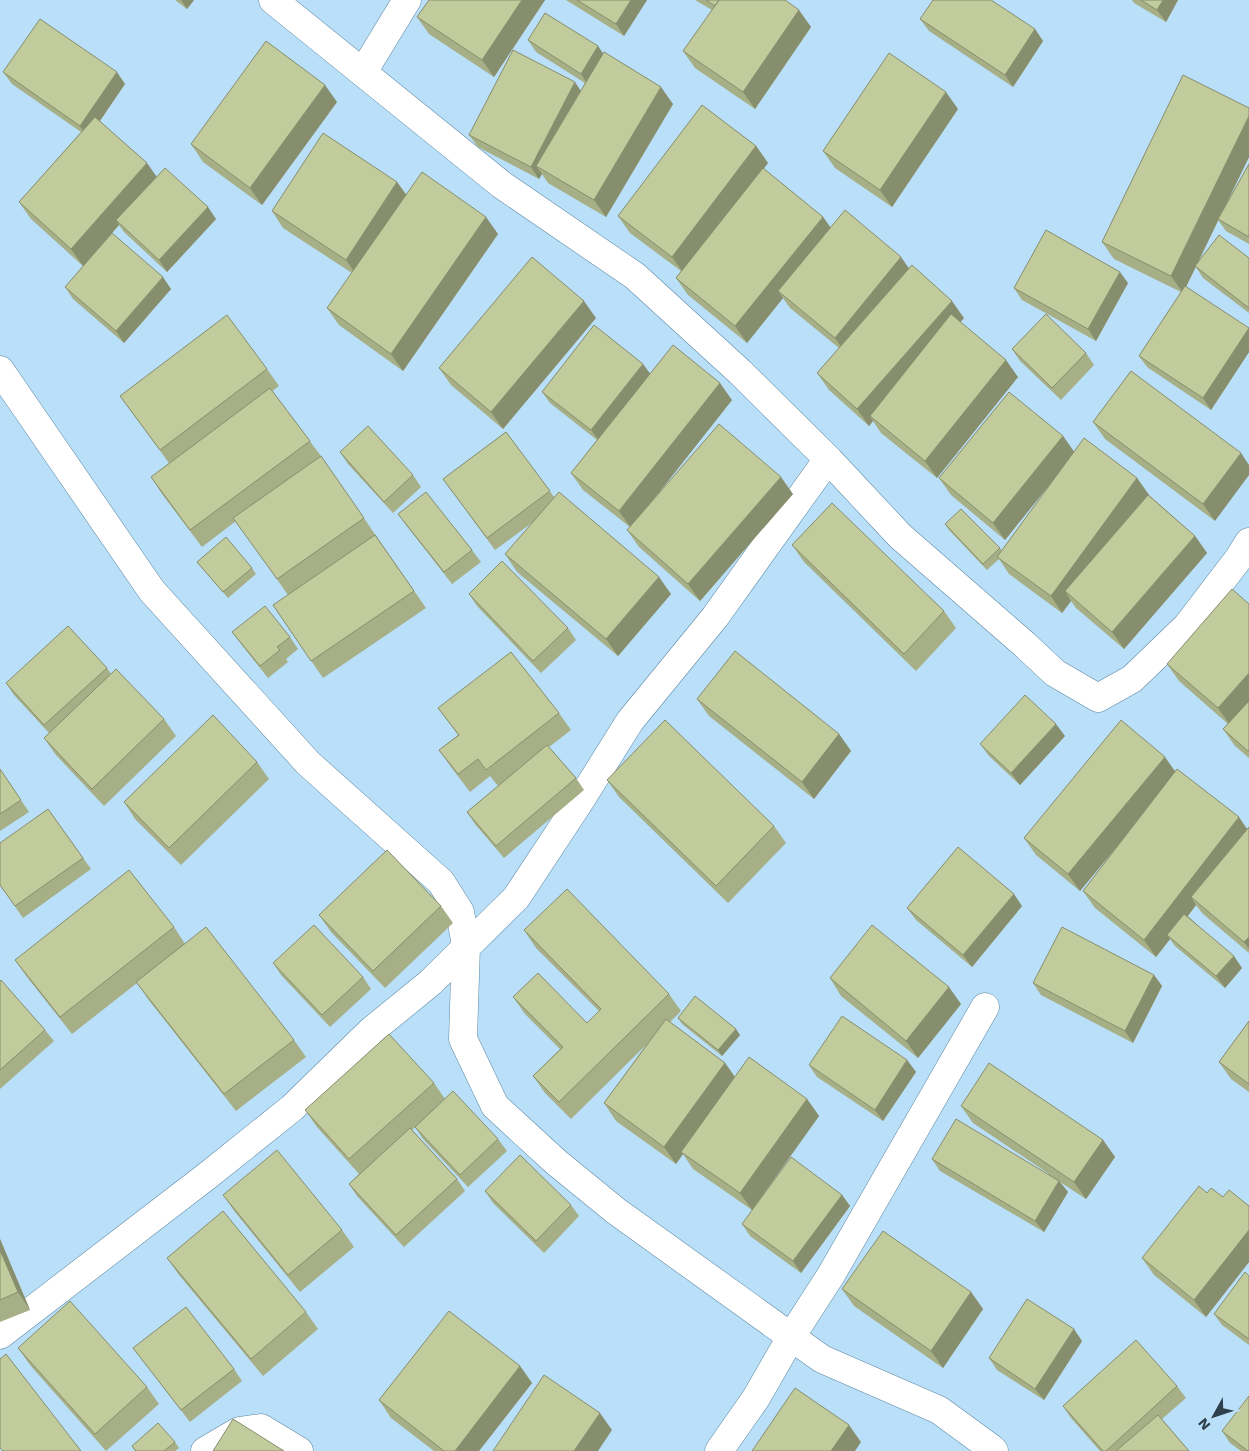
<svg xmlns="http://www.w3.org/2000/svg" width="1249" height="1451" font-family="'Work Sans',sans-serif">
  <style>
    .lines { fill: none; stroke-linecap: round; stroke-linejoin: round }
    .street-casing { stroke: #5c88a4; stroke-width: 29 }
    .street { stroke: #fff; stroke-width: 28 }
    .wall { fill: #a6af86 }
    .shaded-wall { fill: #878e6d }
    .building { fill: #c1cb9c; stroke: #878e6d }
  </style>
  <rect width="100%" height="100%" fill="#badff8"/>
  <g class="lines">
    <g class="street-casing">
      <path id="street" d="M273,0L502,185L635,276L740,372L828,459L900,536L1024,644L1055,673L1098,698L1132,679L1187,626L1239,558L1249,542
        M363,72L407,0
        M0,370L152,591L308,763L441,882L460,912L466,946L463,1039L495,1106L556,1162L616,1211L822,1359L939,1410L991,1448L994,1451
        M0,1335L207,1176L292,1108L371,1031L431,982L516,898L578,804L630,721L715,617L828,459
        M205,1451L239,1431L261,1428L299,1451
        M719,1451L756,1398L791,1337L831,1275L985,1007"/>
    </g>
    <use href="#street" class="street"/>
  </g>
  <path class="wall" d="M175,0H194L187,9Z
    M545,0L494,77L429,34L417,17Z
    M566,0H647L624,36Z
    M695,0H785L811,27L755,109L695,68L683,51L712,10Z
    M1132,0H1178L1166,22L1134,3Z
    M920,19L1035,29L1043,41L1013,87L929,31Z
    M528,40L598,46L603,54L673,104L606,217L548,183L542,174L539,179L478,147L469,135L581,91L585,83L536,52Z
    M3,72L125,84L100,121L157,177L216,219L167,272L124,232L119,225L112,233L171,289L124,343L73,299L65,287L83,266L31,219L19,202L81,132L12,84Z
    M337,102L262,205L203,162L191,144Z
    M1249,108V157L1227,202L1249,164V244L1226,231L1218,220L1198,263L1249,258V313L1203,278L1196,267L1186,287L1249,329V352L1211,410L1147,367L1139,356L1181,292L1114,259L1102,242Z
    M958,109L892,207L835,168L823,151Z
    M756,146L768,163L763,168L823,217L831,228L909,268L964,318L960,322L1018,377L937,478L881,433L873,421L869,426L829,390L817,373L839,348L790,308L783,298L747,343L688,295L676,278L681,271L630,233L618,216Z
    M397,182L406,194L498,234L403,371L339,325L327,308L352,273L283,228L272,211Z
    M1128,283L1096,341L1022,300L1014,288Z
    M596,318L503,429L451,385L439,368Z
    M1012,349L1086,353L1094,365L1061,400L1020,361Z
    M267,369L279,386L272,391L321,456L426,608L323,678L273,605L288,595L236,521L202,547L162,494L151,477L169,463L120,396Z
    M1131,371L1215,521L1105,439L1093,422Z
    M650,374L732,400L653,500L793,494L700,601L639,547L627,530L630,527L583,490L571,473L597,440L550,403L542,392Z
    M506,432L554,497L671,594L618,656L517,572L505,554L533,522L495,550L443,479Z
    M1063,436L1074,452L1137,478L1149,495L1195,536L1207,553L1124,649L1076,608L1071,601L1062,613L1009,574L999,559L987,570L949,530L945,524L1000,548L1002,551L1051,483L1005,540L951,495L939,478Z
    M340,452L413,475L421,487L393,513L348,464Z
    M398,514L472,550L481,562L452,584L406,525Z
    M792,545L944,611L956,628L916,671L804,562Z
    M197,562L252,568L256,574L228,598L202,568Z
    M469,594L568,628L576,640L541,673L477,606Z
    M1249,604V758L1235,746L1223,729L1228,724L1179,681L1167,664Z
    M232,632L290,637L298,649L286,659L288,662L268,678L241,644Z
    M107,668L111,674L164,719L176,736L104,806L56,755L44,738L49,733L14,695L6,683Z
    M697,699L839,734L851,751L814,799L709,716Z
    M438,708L559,713L571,730L549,747L576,778L584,790L504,858L475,824L467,812L498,786L490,776L470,792L451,767L439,750L458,735Z
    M1065,736L1020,785L989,756L980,744Z
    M257,762L269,779L181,865L135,819L124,802Z
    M0,769L29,812L0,831Z
    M1175,771L1247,829L1249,827V953L1203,914L1196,905L1188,916L1242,968L1225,988L1175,946L1170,939L1156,957L1095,908L1083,891L1120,843L1080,891L1036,855L1024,838Z
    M607,780L774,826L786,843L728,903L619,797Z
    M48,809L91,869L23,918L0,885Z
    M441,906L453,923L385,988L331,932L319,915Z
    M1022,906L972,967L916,920L907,908Z
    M174,927L185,944L294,1040L306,1057L236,1111L148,999L137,983L72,1034L27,977L15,960Z
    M524,930L669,994L681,1011L670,1022L725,1063L735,1077L807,1099L819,1116L752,1210L693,1169L683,1154L676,1164L616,1121L604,1103L646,1045L571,1119L545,1093L533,1076L560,1049L525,1014L513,997L587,1023L599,1011L536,948Z
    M273,963L363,977L371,989L330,1027L281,975Z
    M1154,975L1162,986L1133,1043L1041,995L1033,983Z
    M830,978L961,1004L918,1058L841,996Z
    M0,981L45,1030L54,1041L0,1089Z
    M678,1018L740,1035L722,1056L682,1024Z
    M1249,1021V1092L1231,1079L1219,1062Z
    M907,1060L916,1072L883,1121L817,1077L809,1065Z
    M434,1083L445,1099L498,1139L507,1151L468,1187L423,1139L415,1127L422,1121L412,1130L457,1179L465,1191L404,1247L357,1196L349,1184L359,1174L317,1127L305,1110Z
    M961,1106L1103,1140L1115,1157L1086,1199L1060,1182L1068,1192L1044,1232L940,1171L932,1159L1049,1174L973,1123Z
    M485,1191L571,1205L579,1216L544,1253L493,1203Z
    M223,1195L342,1230L354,1247L300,1292L235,1212Z
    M842,1195L850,1206L801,1273L750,1236L742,1224Z
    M1223,1197L1249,1206V1262L1206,1317L1154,1275L1142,1258Z
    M0,1239L30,1310L0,1322Z
    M167,1258L306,1312L318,1329L263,1376L179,1275Z
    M1249,1276V1345L1222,1325L1214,1314Z
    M842,1289L971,1292L983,1309L943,1368L854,1306Z
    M1082,1341L1044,1400L997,1370L989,1358Z
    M18,1348L147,1387L159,1404L106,1451L30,1365Z
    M133,1348L234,1369L242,1381L190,1422Z
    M520,1366L532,1383L479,1451H434L391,1418L379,1400Z
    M1177,1386L1186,1398L1162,1419L1189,1451H1100L1071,1418L1063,1406Z
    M1222,1431L1249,1451H1241L1230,1443Z
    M175,1442L179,1448L175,1451H135L132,1446Z"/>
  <path class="shaded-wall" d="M181,0H194L187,9Z
    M522,0H545L494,77L482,60Z
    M631,0H647L624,36L616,24Z
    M1163,0H1178L1166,22L1157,10Z
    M799,10L811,27L755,109L743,92Z
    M1035,29L1043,41L1013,87L1005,75Z
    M598,46L606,58L589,86L581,74Z
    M117,72L125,84L88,138L80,126Z
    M575,82L583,94L536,166L542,174L539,179L531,167Z
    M325,85L337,102L262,205L250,188Z
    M661,87L673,104L606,217L594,200Z
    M946,92L958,109L892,207L880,190Z
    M1249,116V157L1183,293L1171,276Z
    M756,146L768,163L684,274L672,257Z
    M147,163L159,180L116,220L119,225L83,266L71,249Z
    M397,182L409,199L358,277L346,260Z
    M208,207L216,219L167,272L159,260Z
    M486,217L498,234L403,371L391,354Z
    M823,217L835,234L778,291L783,298L747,343L735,326Z
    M901,257L913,274L847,355L835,338Z
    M1120,272L1128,283L1096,341L1088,329Z
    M163,277L171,289L124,343L116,331Z
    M584,301L596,318L503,429L491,412Z
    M952,301L964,318L874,420L870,416L873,421L869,426L857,409Z
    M1249,328V345L1247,343L1249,346V352L1211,410L1203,398Z
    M1006,360L1018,377L937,478L925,461Z
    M643,364L652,376L600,442L591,430Z
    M720,383L732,400L631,528L619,511Z
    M1063,436L1075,453L1005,540L993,523Z
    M1241,453L1249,465V475L1215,521L1203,504Z
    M781,477L793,494L700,601L688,584Z
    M1137,478L1149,495L1073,598L1065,591L1071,601L1062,613L1051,596Z
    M1195,536L1207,553L1124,649L1112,632Z
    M659,577L671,594L618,656L606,639Z
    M1249,673V703L1230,725L1218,708Z
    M1056,724L1065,736L1020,785L1011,773Z
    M839,734L851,751L814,799L802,782Z
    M1165,757L1177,774L1080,891L1068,874Z
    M1239,817L1249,832L1191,897L1196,905L1171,938L1167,935L1170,939L1156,957L1144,940Z
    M1014,894L1022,906L972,967L963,955Z
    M1249,937V949L1244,942Z
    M1234,956L1242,968L1225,988L1216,976Z
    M1154,975L1162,986L1133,1043L1125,1031Z
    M949,987L961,1004L918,1058L906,1041Z
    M736,1029L740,1035L722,1056L718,1050Z
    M907,1060L916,1072L883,1121L875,1110Z
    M725,1063L737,1080L681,1152L683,1154L676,1164L664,1147Z
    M807,1099L819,1116L752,1210L740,1193Z
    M1103,1140L1115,1157L1086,1199L1074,1182Z
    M1059,1181L1068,1192L1044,1232L1035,1221Z
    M842,1195L850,1206L801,1273L793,1261Z
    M1249,1230V1262L1206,1317L1194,1300Z
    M0,1239L30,1310L18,1292L0,1250Z
    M971,1292L983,1309L943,1368L931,1351Z
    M1074,1329L1082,1341L1044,1400L1035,1389Z
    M520,1366L532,1383L479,1451H455Z
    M600,1413L612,1430L598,1451H574Z
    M849,1425L861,1442L855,1451H831Z"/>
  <path class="building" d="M429,0H522L482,60L417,17Z
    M577,0H631L616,24Z
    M706,0H719L715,6Z
    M719,0H785L799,10L743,92L683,51Z
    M933,0H991L1035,29L1005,75L920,19Z
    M1141,0H1163L1157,10Z
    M545,13L598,46L581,74L528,40Z
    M40,19L117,72L80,126L3,72Z
    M266,41L325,85L250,188L191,144Z
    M513,50L575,82L531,167L469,135Z
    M604,52L661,87L594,200L536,166Z
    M889,53L946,92L880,190L823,151Z
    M1183,75L1249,108V116L1171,276L1102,242Z
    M702,105L756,146L672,257L618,216Z
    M95,117L147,163L71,249L19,202Z
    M323,133L397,182L346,260L272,211Z
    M1249,164V237L1218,219Z
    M165,168L208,207L159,260L116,220Z
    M763,168L823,217L735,326L676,278Z
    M422,172L486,217L391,354L327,308Z
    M845,210L901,257L835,338L778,291Z
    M1046,230L1120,272L1088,329L1014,288Z
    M112,233L163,277L116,331L65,287Z
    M1219,235L1249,258V308L1195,266Z
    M532,257L584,301L491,412L439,368Z
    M912,265L952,301L857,409L817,373Z
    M1185,286L1249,328L1203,398L1139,356Z
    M951,314L1006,360L925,461L870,416Z
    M1046,314L1086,353L1052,388L1012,349Z
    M227,315L267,369L160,450L120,396Z
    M594,325L643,364L591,430L542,392Z
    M673,345L720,383L619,511L571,473Z
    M1131,371L1241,453L1203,504L1093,422Z
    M270,388L310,441L190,530L151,477Z
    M1009,392L1063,436L993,523L939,478Z
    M719,424L781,477L688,584L627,530Z
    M368,426L413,475L384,502L340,452Z
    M506,432L550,491L487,538L443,479Z
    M1084,438L1137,478L1051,596L997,557Z
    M321,456L364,518L277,579L233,518Z
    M426,492L472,550L444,572L398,514Z
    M559,492L659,577L606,639L505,554Z
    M1148,495L1195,536L1112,632L1065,591Z
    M832,503L944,611L904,654L792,545Z
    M961,509L1000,548L983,564L945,524Z
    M375,535L414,591L311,661L273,605Z
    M226,537L252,568L223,592L197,562Z
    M502,561L568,628L533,661L469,594Z
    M1232,589L1249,604V673L1218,708L1167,664Z
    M265,606L290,637L277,647L280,650L260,666L232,632Z
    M68,626L107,668L44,725L6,683Z
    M735,651L839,734L802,782L697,699Z
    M511,652L559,713L486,770L478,759L458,774L439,750L459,735L438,708Z
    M116,669L164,719L92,789L44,738Z
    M1025,695L1056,724L1011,773L980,744Z
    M1249,701V752L1223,729Z
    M213,715L257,762L169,848L124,802Z
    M665,720L774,826L716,886L607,780Z
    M1121,720L1165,757L1068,874L1024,838Z
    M547,745L576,778L496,846L467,812Z
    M0,769L21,800L0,814Z
    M1177,769L1239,817L1144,940L1083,891Z
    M48,809L83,858L15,906L0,885V843Z
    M1249,827V937L1244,942L1191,897Z
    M958,847L1014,894L963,955L907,908Z
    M387,850L441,906L373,971L319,915Z
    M129,870L174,927L60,1017L15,960Z
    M567,889L669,994L559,1102L533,1076L563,1047L513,997L538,973L587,1023L601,1009L524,930Z
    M1184,914L1234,956L1216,976L1167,935Z
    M314,925L363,977L322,1015L273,963Z
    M872,925L949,987L906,1041L830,978Z
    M206,927L294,1040L224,1094L136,982Z
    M1062,927L1154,975L1125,1031L1033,983Z
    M1,980L45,1030L0,1070V981Z
    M695,996L736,1029L718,1050L678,1018Z
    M842,1016L907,1060L875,1110L809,1065Z
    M666,1019L725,1063L664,1147L604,1103Z
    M1249,1021V1084L1219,1062Z
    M389,1034L434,1083L349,1159L305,1110Z
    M749,1057L807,1099L740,1193L681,1152Z
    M989,1063L1103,1140L1074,1182L961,1106Z
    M453,1091L498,1139L460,1175L415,1127Z
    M956,1119L1059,1181L1035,1221L932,1159Z
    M410,1128L457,1179L396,1235L349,1184Z
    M277,1150L342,1230L288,1275L223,1195Z
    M520,1155L571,1205L536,1241L485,1191Z
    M791,1157L842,1195L793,1261L742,1224Z
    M1199,1186L1207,1193L1211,1188L1223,1197L1229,1190L1249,1206V1230L1194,1300L1142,1258Z
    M223,1211L306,1312L251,1359L167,1258Z
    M883,1231L971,1292L931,1351L842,1289Z
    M0,1250L18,1292L0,1300Z
    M1245,1272L1249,1276V1339L1214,1314Z
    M1027,1299L1074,1329L1035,1389L989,1358Z
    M70,1301L147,1387L95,1434L18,1348Z
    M186,1307L234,1369L181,1410L133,1348Z
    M449,1311L520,1366L455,1451H444L379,1400Z
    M1136,1340L1177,1386L1106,1451H1103L1063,1406Z
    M6,1354L81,1451H3L0,1448V1359Z
    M544,1375L600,1413L574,1451H493Z
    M795,1388L849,1425L831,1451H752Z
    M1249,1396V1451H1248L1222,1431Z
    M1158,1415L1189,1451H1116Z
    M233,1419L284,1451H213Z
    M158,1423L175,1442L164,1451H136L132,1446Z"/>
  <g transform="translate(1214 1416) rotate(230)" stroke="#badff8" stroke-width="4" paint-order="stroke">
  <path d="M0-4L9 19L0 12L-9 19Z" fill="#2d404c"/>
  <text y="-8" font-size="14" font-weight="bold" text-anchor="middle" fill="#2d404c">N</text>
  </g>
</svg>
